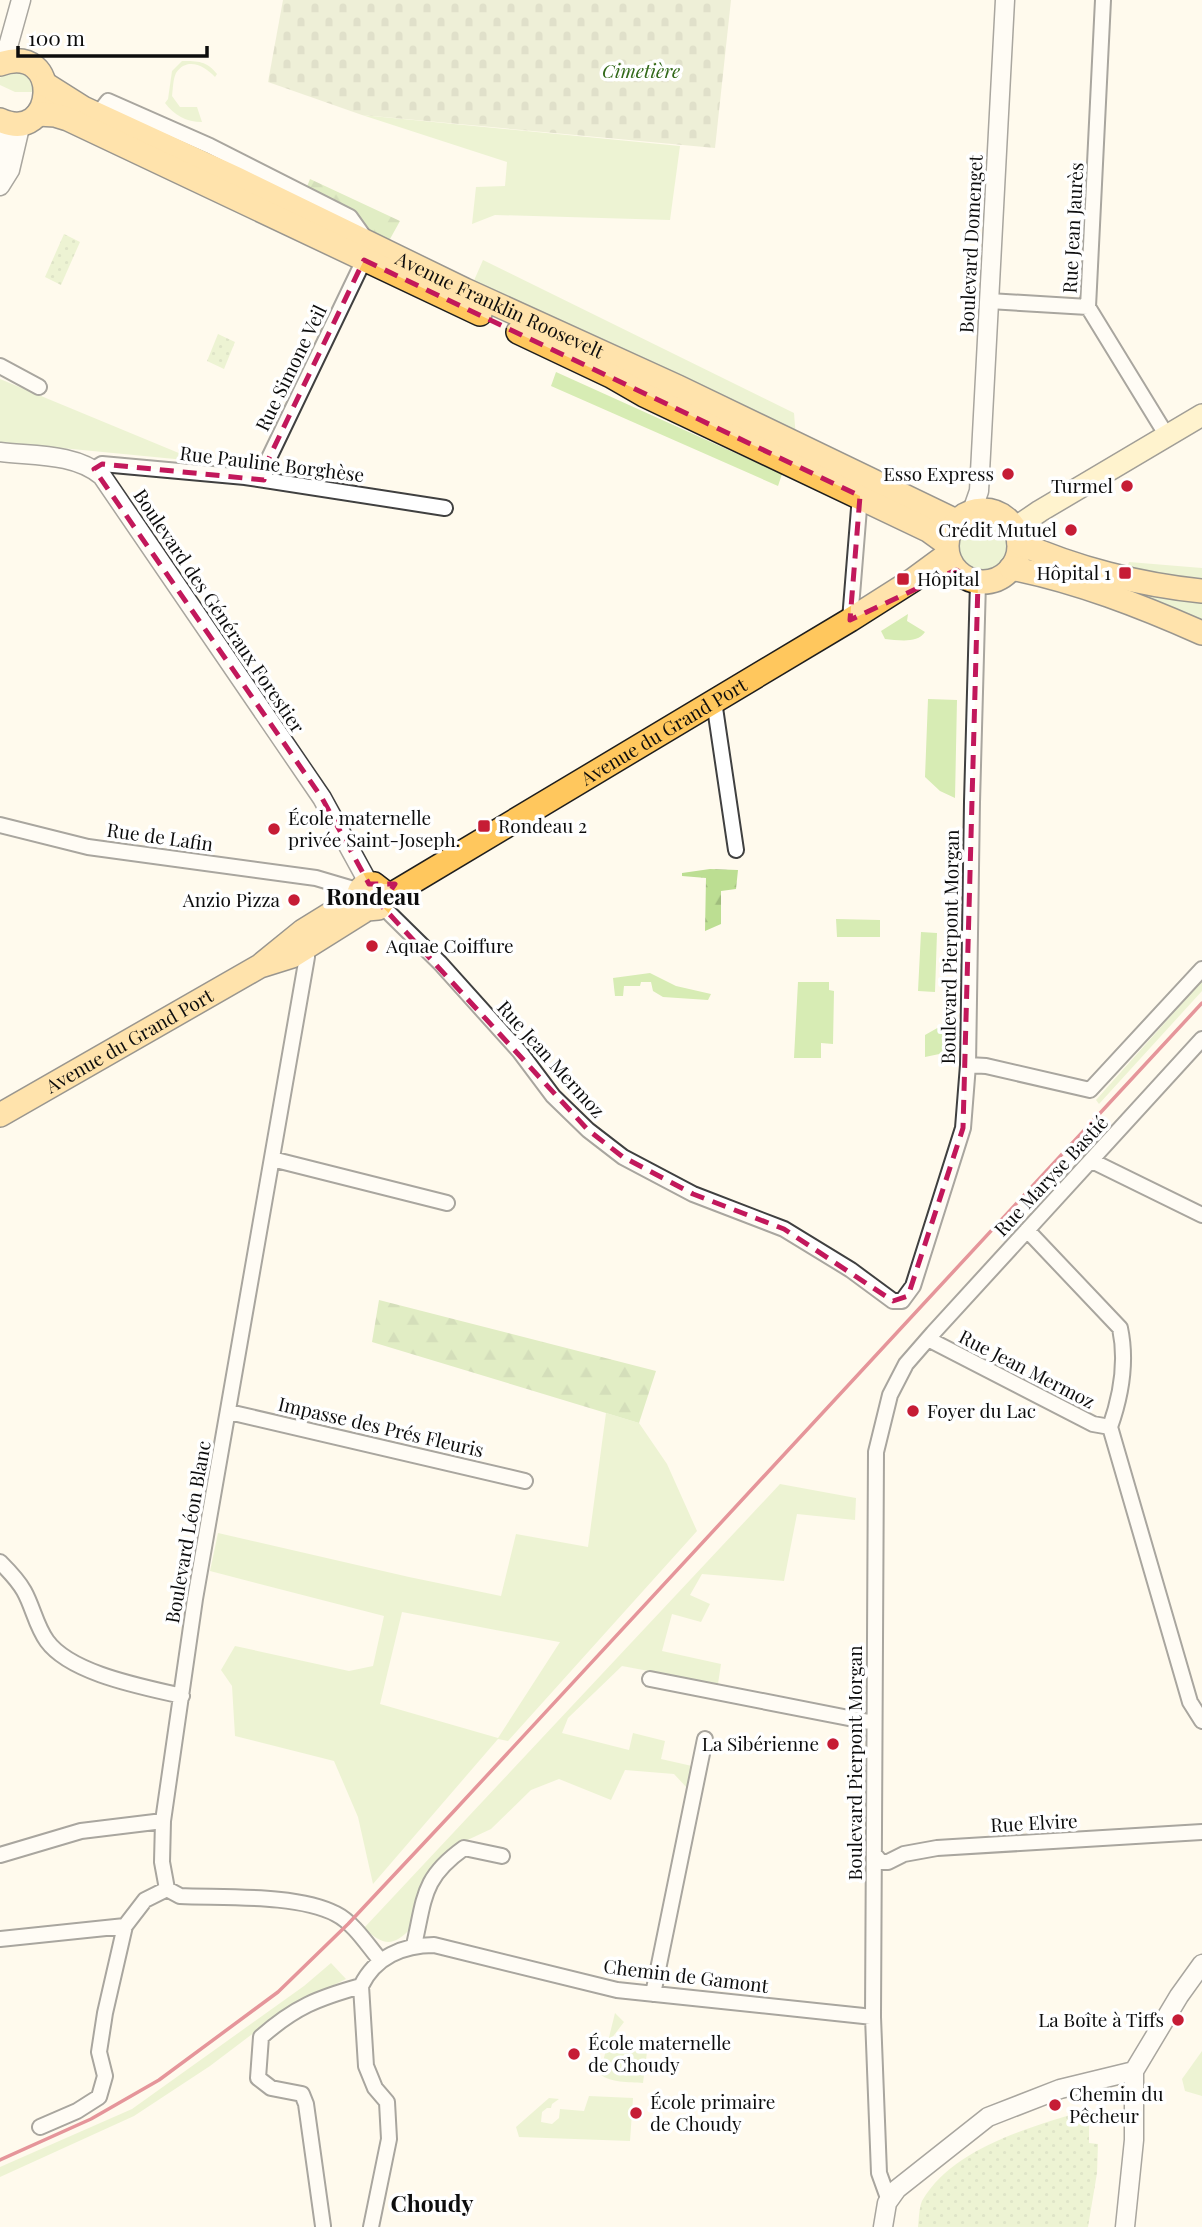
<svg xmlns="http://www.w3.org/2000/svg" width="1202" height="2227" font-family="'Playfair Display',serif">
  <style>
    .grass { fill: #d7ecb4; fill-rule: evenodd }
    .forest { fill: url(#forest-firs) }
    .cemetery { fill: url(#cemetery-stones) }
    .park { fill: url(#park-dots) }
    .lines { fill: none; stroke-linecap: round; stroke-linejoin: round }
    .minor-casing { stroke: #404040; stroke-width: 18 }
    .tertiary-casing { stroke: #404040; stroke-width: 21 }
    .secondary-casing { stroke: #2f2f2f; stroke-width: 24 }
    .primary-casing { stroke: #1e1e1e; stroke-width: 26 }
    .minor { stroke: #fff; stroke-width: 14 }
    .tertiary { stroke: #fff; stroke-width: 18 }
    .secondary { stroke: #ffeca8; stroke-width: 21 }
    .primary { stroke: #ffc75d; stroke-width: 23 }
    .rail { stroke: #c61c35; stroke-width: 3.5 }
    .marked { fill: none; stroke: #c2185b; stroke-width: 5; stroke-dasharray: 14 9; stroke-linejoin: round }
    .poi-dot { fill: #c61c35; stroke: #fff; stroke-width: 2.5 }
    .labels { text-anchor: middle; stroke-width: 7; stroke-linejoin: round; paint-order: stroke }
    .park-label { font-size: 19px; font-style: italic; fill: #326919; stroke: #fff }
    .street-label { font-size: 19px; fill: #0d0d0d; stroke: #fff }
    .poi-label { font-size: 19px; fill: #0d0d0d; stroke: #fff; text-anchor: start }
    .quarter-label { font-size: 23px; font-weight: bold; fill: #0d0d0d; stroke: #fff }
  </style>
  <defs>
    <pattern id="forest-firs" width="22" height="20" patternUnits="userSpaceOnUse" patternTransform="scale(1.75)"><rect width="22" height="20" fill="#bcde92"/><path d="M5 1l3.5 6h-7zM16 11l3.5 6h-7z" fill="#a0bd7d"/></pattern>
    <pattern id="cemetery-stones" width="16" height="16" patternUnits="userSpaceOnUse" patternTransform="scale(1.75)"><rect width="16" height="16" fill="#dae2bc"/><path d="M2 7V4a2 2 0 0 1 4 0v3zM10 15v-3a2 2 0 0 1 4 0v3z" fill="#bac1a0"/></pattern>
    <pattern id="park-dots" width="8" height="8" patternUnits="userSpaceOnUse" patternTransform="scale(1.75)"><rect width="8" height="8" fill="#d7ecb4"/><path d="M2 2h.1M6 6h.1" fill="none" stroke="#b7c99a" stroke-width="1.8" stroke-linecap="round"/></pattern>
  </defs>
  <rect width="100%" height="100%" fill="#fffaed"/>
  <path class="grass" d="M182,61C198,61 207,61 217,74L215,77C205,66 187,56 176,73C173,79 173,89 172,96L180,107H197L202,122C186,122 174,115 165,103L168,99L172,71Z
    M19,71L31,79L37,92H15L0,85V78L7,72Z
    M362,115L680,146L670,220L495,215L472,224L476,187L505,186L507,162Z
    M483,260L794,413L796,438L472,285Z
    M556,372L782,474L778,486L551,386Z
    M0,379L186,456L185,460L0,442Z
    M956 546a26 26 0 1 1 52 0a26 26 0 1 1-52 0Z
    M1129,562L1202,568V578L1126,570Z
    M1105,585L1162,598L1202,603V626Z
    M908,614L907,621L925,632C917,644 898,640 885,639L881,631Z
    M928,699L957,700L955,798L940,791L925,777Z
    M836,919L880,920V937H837Z
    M921,932L937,933L935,992L918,991Z
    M650,973L676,986L711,994L708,1000L663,997L653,991L651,982H641L640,986H624L623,996H615L613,978Z
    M1202,981V991L1099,1104L1096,1100Z
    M798,982H829V990L834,991L833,1044L821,1043V1058H794Z
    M955,1018V1047L944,1053L925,1057V1035Z
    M606,1413L639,1423L667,1464L697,1531L508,1741L498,1739L373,1884L358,1817L334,1761L235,1736L232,1686L221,1670L235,1646L349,1671L373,1666L384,1616L210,1571L218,1533L409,1577L501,1596L516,1534L588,1547ZM402,1612L559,1642H560L498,1738L380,1704Z
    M780,1484L856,1498L855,1520L797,1514L784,1581L702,1574L690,1595L710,1604L701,1622L672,1614L662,1651L721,1664L718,1684L622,1666L568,1718L562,1733L629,1750L633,1733L665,1741L661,1759L692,1766L688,1789L674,1774L625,1770L611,1800L559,1779L531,1790L491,1829L459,1844L411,1928C393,1948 382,1945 364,1928Z
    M331,1963L346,1979L284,2010L210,2066L134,2116L0,2177V2167L132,2109L304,1986Z
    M615,2013L624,2022L608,2043L618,2050L647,2052L643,2083C629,2082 610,2083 600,2074Z
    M1202,2051V2096L1185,2091L1182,2079Z
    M589,2096L633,2098L630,2141L519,2137L516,2127L549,2098L559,2099L552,2104L551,2108H547L542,2112L541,2122L552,2124L559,2118L560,2109L584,2111Z"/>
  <path class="forest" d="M310,179L400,221L390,239L376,238L306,189Z
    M710,869L738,870L736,889L721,891V924L705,931L706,878L682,876V873Z
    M379,1300L656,1371L639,1423L372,1342Z"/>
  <path class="cemetery" d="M283,0H731L715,148L362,115L268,82Z"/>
  <path class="park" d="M64,234L80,242L61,285L45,277Z
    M218,334L235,342L224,369L207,361Z
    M1089,2109V2143L1098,2144L1097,2173L1088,2227H918C919,2219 919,2208 922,2201C954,2146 1033,2127 1089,2109Z"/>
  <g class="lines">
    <g class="minor-casing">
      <path id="minor" d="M1103,0L1088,307L1167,436
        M97,115L108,101L210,146L350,217L365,238
        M989,301L1088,307
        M0,366L39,387
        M94,469L102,464L245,477L445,508
        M264,480L268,460L364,260
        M850,620L860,496
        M714,701L736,850
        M0,825L88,847L316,878L360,891
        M381,905L440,963L520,1052L553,1096L588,1130L623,1157L693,1194L784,1229L851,1270L893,1301H902L913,1286L963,1128L968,1065L972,802L978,582
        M303,949L307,957L195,1599L163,1821L162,1862L167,1889L180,1896C224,1898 298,1894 336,1914C354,1923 368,1946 381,1961
        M968,1065L986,1066L1090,1090L1202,969
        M272,1159L447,1203
        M1092,1161L1202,1215
        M1027,1230L1120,1328C1127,1361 1121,1396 1110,1427L1190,1702L1202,1721
        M928,1339L1093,1424L1110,1427
        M229,1412L525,1481
        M0,1562C9,1571 18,1580 24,1591C33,1607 36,1626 47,1641C71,1674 144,1687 182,1696
        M650,1679L874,1723
        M0,1855L81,1831L163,1821
        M875,1855L881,1862H888L904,1854L937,1848L1202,1832
        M0,1939L125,1926
        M414,1945C425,1897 422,1878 464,1848L502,1856
        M361,1986C375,1957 403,1945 434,1945L617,1990L873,2017
        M361,1986L366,2066L375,2088L387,2102L389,2139L371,2227
        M653,1994L705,1739
        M40,2127L77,2111L99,2097L105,2076L99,2052L105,2013L125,1926L145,1900L167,1889
        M888,2198L879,2173L873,2017L876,1452L890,1395L906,1364L933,1333L1202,1039
        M323,2226L306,2104L302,2094L271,2088L258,2078L261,2037C295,2007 318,1998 361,1986"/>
    </g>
    <g class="tertiary-casing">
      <path id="tertiary" d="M0,64L9,43L21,0
        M4,122V166
        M0,186L10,170L21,123
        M0,452C33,456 75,453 102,476L322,798L369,884
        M972,511L979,491L1005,0
        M883,2227L887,2203L897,2189L988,2117L1060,2089L1134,2071
        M1125,2227L1134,2140V2071L1179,1996L1202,1964"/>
    </g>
    <g class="secondary-casing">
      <path id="secondary" d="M1015,528L1040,511L1202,415"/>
    </g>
    <g class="primary-casing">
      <g id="primary">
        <path d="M0,64C64,42 56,146 0,120"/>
        <path id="s1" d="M45,84L83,108L237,179L465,290L678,387L956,521"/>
        <path d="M38,114L55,115L68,119L480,314"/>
        <path d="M518,332L611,376L644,395L928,530L946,543"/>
        <circle cx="983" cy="546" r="36"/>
        <path d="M1019,543C1075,568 1140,585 1202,591"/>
        <path d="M1011,568C1077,581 1141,606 1202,633"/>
        <path id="s2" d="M384,899L850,620L913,580L947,555"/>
        <path id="s3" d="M0,1115L260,966L303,931L358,897C359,888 365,883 374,884L383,891L384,899L378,908L367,909L292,956L260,966"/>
      </g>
    </g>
    <use href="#minor" class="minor"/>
    <use href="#tertiary" class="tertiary"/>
    <use href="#secondary" class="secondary"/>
    <use href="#primary" class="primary"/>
    <path class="rail" d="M0,2160L91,2119L159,2080L278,1992L348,1924L455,1810L1202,1003"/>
  </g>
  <path d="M0 0H1202V2227H0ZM364,260L860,496L850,620L956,570L978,582L963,1128L908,1296L893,1301L784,1229L693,1194L623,1157L588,1130L381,905L395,884H369L322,798L94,469L102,464L264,480L268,460Z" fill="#fffaed" fill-opacity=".55" fill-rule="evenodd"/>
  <path class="marked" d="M364,260L860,496L850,620L956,570L978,582L963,1128L908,1296L893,1301L784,1229L693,1194L623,1157L588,1130L381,905L395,884H369L322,798L94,469L102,464L264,480L268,460Z"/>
  <g class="poi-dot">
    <circle cx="1008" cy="474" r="7"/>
    <circle cx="1127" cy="486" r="7"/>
    <circle cx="1071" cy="530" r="7"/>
    <rect x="1118" y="566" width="14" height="14" rx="3.5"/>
    <rect x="896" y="572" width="14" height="14" rx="3.5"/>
    <rect x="477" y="819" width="14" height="14" rx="3.5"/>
    <circle cx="274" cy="829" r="7"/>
    <circle cx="294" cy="900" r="7"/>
    <circle cx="372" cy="946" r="7"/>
    <circle cx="913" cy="1411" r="7"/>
    <circle cx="833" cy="1744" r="7"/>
    <circle cx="1178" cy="2020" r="7"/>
    <circle cx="574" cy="2054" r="7"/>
    <circle cx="1055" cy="2105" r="7"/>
    <circle cx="636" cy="2113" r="7"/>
  </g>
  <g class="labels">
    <g class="park-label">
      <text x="641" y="78">Cimetière</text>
    </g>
    <g class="street-label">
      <text transform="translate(1073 228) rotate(-87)" y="7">Rue Jean Jaurès</text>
      <text transform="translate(971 244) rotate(-87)" y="7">Boulevard Domenget</text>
      <text dy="7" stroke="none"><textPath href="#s1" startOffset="506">Avenue Franklin Roosevelt</textPath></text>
      <text transform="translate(291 368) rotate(-64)" y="7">Rue Simone Veil</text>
      <text transform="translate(272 464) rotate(7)" y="7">Rue Pauline Borghèse</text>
      <text transform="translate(219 611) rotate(56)" y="7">Boulevard des Généraux Forestier</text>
      <text dy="7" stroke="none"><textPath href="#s2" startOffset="326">Avenue du Grand Port</textPath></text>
      <text transform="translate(160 837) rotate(8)" y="7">Rue de Lafin</text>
      <text transform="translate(950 947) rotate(-89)" y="7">Boulevard Pierpont Morgan</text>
      <text dy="7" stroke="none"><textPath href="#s3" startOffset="149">Avenue du Grand Port</textPath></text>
      <text transform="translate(551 1059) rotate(48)" y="7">Rue Jean Mermoz</text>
      <text transform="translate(1051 1176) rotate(-47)" y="7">Rue Maryse Bastié</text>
      <text transform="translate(1027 1369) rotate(27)" y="7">Rue Jean Mermoz</text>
      <text transform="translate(381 1427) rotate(13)" y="7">Impasse des Prés Fleuris</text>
      <text transform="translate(188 1532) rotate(-80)" y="7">Boulevard Léon Blanc</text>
      <text transform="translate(855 1763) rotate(-90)" y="7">Boulevard Pierpont Morgan</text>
      <text transform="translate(1034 1823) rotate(-3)" y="7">Rue Elvire</text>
      <text transform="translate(686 1976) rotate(7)" y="7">Chemin de Gamont</text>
    </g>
    <g class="poi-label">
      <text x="994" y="481" text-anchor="end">Esso Express</text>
      <text x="1113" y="493" text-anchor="end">Turmel</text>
      <text x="1057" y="537" text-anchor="end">Crédit Mutuel</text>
      <text x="1111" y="580" text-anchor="end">Hôpital 1</text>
      <text x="917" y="586">Hôpital</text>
      <text x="288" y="825">École maternelle<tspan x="288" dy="22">privée Saint-Joseph.</tspan></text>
      <text x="498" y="833">Rondeau 2</text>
      <text x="280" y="907" text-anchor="end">Anzio Pizza</text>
      <text x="386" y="953">Aquae Coiffure</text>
      <text x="927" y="1418">Foyer du Lac</text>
      <text x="819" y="1751" text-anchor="end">La Sibérienne</text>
      <text x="1164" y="2027" text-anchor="end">La Boîte à Tiffs</text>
      <text x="588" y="2050">École maternelle<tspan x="588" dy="22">de Choudy</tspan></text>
      <text x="1069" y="2101">Chemin du<tspan x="1069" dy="22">Pêcheur</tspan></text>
      <text x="650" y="2109">École primaire<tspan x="650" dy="22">de Choudy</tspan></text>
    </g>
    <g class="quarter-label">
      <text x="373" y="905">Rondeau</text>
      <text x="432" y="2212">Choudy</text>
    </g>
  </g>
  <path d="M18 46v10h189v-10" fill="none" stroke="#0d0d0d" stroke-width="3.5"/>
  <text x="28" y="46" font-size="21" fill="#0d0d0d" stroke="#ffffff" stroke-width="5" paint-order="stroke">100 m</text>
</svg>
